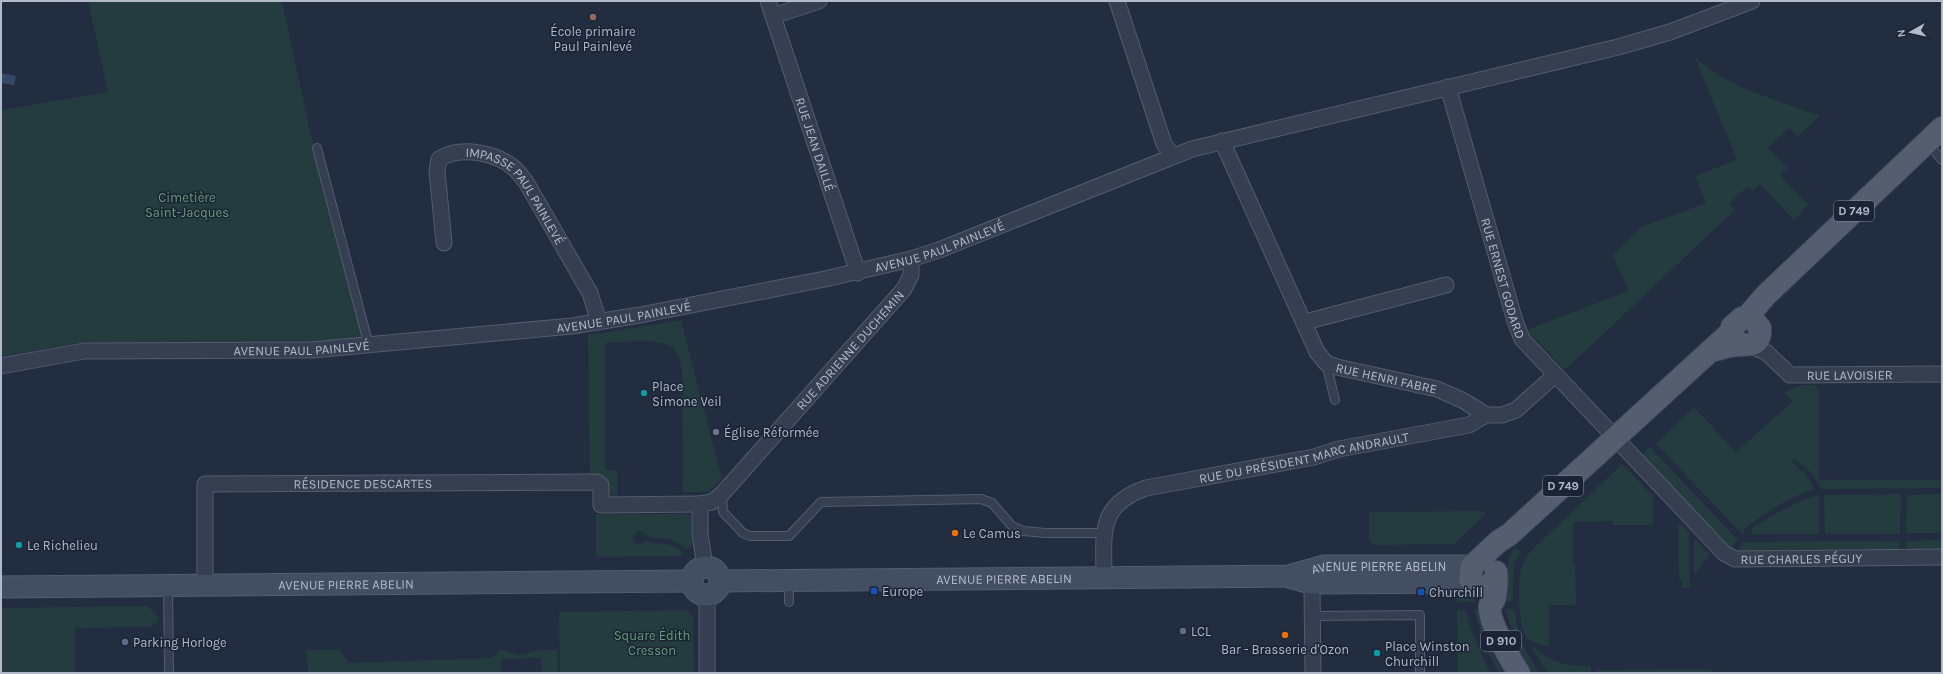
<svg xmlns="http://www.w3.org/2000/svg" width="1943" height="674" font-family="Karla,sans-serif">
  <style>
    .green { fill: #243c40 }
    .water { fill: #344868 }
    .lines { fill: none; stroke-linecap: round; stroke-linejoin: round }
    .lane-casing { stroke: #545d6d; stroke-width: 10 }
    .street-casing { stroke: #545d6d; stroke-width: 17 }
    .secondary-casing { stroke: #545d6d; stroke-width: 23 }
    .primary-casing { stroke: #3f4858; stroke-width: 24 }
    .lane { stroke: #363f4f; stroke-width: 8 }
    .street { stroke: #363f4f; stroke-width: 15 }
    .secondary { stroke: #444e62; stroke-width: 21 }
    .primary { stroke: #545e6f; stroke-width: 22 }
    .education-dot { fill: #8d6e63; stroke: #1b2434; stroke-width: 1.5 }
    .culture-dot { fill: #0f9aa8; stroke: #1b2434; stroke-width: 1.5 }
    .worship-dot { fill: #6b7280; stroke: #1b2434; stroke-width: 1.5 }
    .food-dot { fill: #e8710a; stroke: #1b2434; stroke-width: 1.5 }
    .transit-dot { fill: #1a4fb4; stroke: #1b2434; stroke-width: 1.5 }
    .service-dot { fill: #5c6f8a; stroke: #1b2434; stroke-width: 1.5 }
    .labels { text-anchor: middle; stroke-width: 3; stroke-linejoin: round; paint-order: stroke }
    .shield { fill: #1b2434; stroke: #858d9d; stroke-width: 1 }
    .shield-label { font-size: 12px; font-weight: bold; fill: #b2baca }
    .poi-label { font-size: 13px; fill: #b2baca; stroke: #1b2434; text-anchor: start }
    .street-label { font-size: 13px; fill: #b2baca; stroke: #1b2434 }
    .park-label { font-size: 13px; fill: #689d76; stroke: #1b2434 }
  </style>
  <rect width="100%" height="100%" fill="#222d3f"/>
  <path class="green" d="M88,1H282L311,136L363,337L320,342H85L1,356V110L108,92Z
    M1695,58L1722,77L1747,90L1820,116L1798,136L1789,128L1768,148L1787,168L1780,175L1808,205L1794,220L1760,184L1752,191L1747,187L1729,203L1735,210L1565,370L1527,330L1628,291L1613,255L1642,227L1706,203L1695,176L1737,160Z
    M681,320L722,479L708,492H683L682,371C681,363 679,354 673,348C659,337 622,343 605,343V470H617V497L610,494L609,484L605,478L590,475L588,335Z
    M1800,385H1814L1817,387L1819,393V480H1942V488L1822,489L1809,470L1793,458L1792,462L1806,475L1815,489C1788,497 1767,512 1745,528L1744,534H1742L1656,444L1694,407L1736,452L1793,401L1784,392Z
    M1650,447L1737,539L1731,549L1642,456Z
    M1622,464L1653,496V525H1613V521L1573,522V562L1575,563L1576,605H1549V646C1541,646 1529,642 1525,634C1518,622 1518,583 1521,569C1523,563 1526,558 1530,552Z
    M1901,494L1900,534H1825L1824,495Z
    M1942,494V533H1906L1907,495Z
    M1819,495V534H1752V528C1774,515 1794,501 1819,495Z
    M1483,511L1486,514L1454,544L1373,545L1369,541V512Z
    M596,514H686L690,515L691,519L692,546L686,550C673,537 670,540 654,538C647,537 645,532 639,531L634,534L633,538L634,542L639,544L646,541C660,545 671,541 683,553L679,556L596,557Z
    M1678,525H1682L1689,532L1690,588H1682V580H1679Z
    M1694,540H1696L1709,553V556L1696,573H1694Z
    M1942,540V551L1906,552V541Z
    M1900,541L1899,552L1737,551L1743,542Z
    M1515,547L1521,552L1514,564L1513,601H1505C1506,583 1504,563 1515,547Z
    M1457,588C1465,589 1473,593 1475,602H1457Z
    M147,606L159,617L156,623L150,627L75,628V673H1V608Z
    M1506,609H1514L1521,642L1539,673H1534C1520,655 1511,631 1506,609Z
    M686,610L693,617L694,673H560L559,612Z
    M1457,610H1466L1471,630L1490,673H1458Z
    M1474,610H1478L1490,647L1503,673H1499L1486,648Z
    M1529,644C1553,662 1560,666 1591,666V673H1548Z
    M339,649L349,663L491,658L501,649L520,655L538,650H557L558,673H542L541,658L501,659V673H308L306,650Z
    M1712,669V673H1597L1598,670Z"/>
  <path class="water" d="M1,73L16,76L14,85L1,83Z"/>
  <g class="lines">
    <g class="lane-casing">
      <path id="lane" d="M1927,143L1942,160
        M317,148L369,346
        M1326,363L1335,400
        M722,494L723,512L743,533L750,536H789L821,502L981,499L992,503L1012,526L1023,531L1045,533H1104
        M168,585L169,672
        M789,602V581
        M1313,616L1420,615V673"/>
    </g>
    <g class="street-casing">
      <g id="street">
        <path id="s1" d="M768,1L858,273"/>
        <path d="M1117,1L1164,144L1173,156"/>
        <path d="M773,16L819,1"/>
        <path id="s2" d="M1448,87L1515,321L1522,339L1724,553L1735,559H1741L1942,557"/>
        <path id="s3" d="M1222,141L1317,352L1326,363L1337,367L1437,389L1464,401L1486,415"/>
        <path id="s4" d="M444,243L437,171L439,159C460,146 495,152 514,168C519,172 522,178 526,182L590,293L599,322"/>
        <path d="M1305,322L1446,285"/>
        <path id="s5" d="M1750,346L1766,352L1790,375L1942,374"/>
        <path id="s6" d="M1,366L84,351L312,350L572,326L640,315L825,279L911,259L939,250L1192,149L1618,47L1670,32L1752,1"/>
        <path id="s7" d="M705,567L700,534V504L712,502L722,494L904,289L911,275V259"/>
        <path d="M1309,574L1310,583L1312,590L1313,673"/>
        <path id="s8" d="M1104,578C1104,534 1097,505 1146,488L1314,457L1339,449L1469,425L1486,415H1502L1516,410L1555,375"/>
        <path id="s9" d="M205,585V484L597,482L601,485V505L700,504"/>
        <path d="M707,596V673"/>
      </g>
    </g>
    <g class="secondary-casing">
      <g id="secondary">
        <circle cx="706" cy="581" r="14"/>
        <path d="M1292,578L1310,583L1473,582"/>
        <path id="s10" d="M721,581L1288,576L1324,566H1472"/>
        <path id="s11" d="M1,587L692,581"/>
      </g>
    </g>
    <g class="primary-casing">
      <path id="primary" d="M1747,317L1766,295L1942,128
        M1710,351C1720,349 1730,345 1739,345C1752,345 1761,345 1760,328L1752,318H1742L1732,327V336L1740,345
        M1496,572C1497,579 1496,593 1494,600C1493,602 1491,603 1490,605C1487,619 1511,661 1519,673
        M1495,579C1488,590 1477,589 1470,579L1472,566L1499,541L1509,535L1732,331"/>
    </g>
    <use href="#lane" class="lane"/>
    <use href="#street" class="street"/>
    <use href="#secondary" class="secondary"/>
    <use href="#primary" class="primary"/>
  </g>
  <circle class="education-dot" cx="593" cy="17" r="4"/>
  <g class="culture-dot">
    <circle cx="644" cy="393" r="4"/>
    <circle cx="19" cy="545" r="4"/>
    <circle cx="1377" cy="653" r="4"/>
  </g>
  <circle class="worship-dot" cx="716" cy="432" r="4"/>
  <g class="food-dot">
    <circle cx="955" cy="533" r="4"/>
    <circle cx="1285" cy="635" r="4"/>
  </g>
  <g class="transit-dot">
    <rect x="870" y="587" width="8" height="8" rx="2"/>
    <rect x="1417" y="588" width="8" height="8" rx="2"/>
  </g>
  <g class="service-dot">
    <circle cx="1183" cy="631" r="4"/>
    <circle cx="125" cy="642" r="4"/>
  </g>
  <g class="labels">
    <g class="shield">
      <rect x="1834" y="201" width="40" height="20" rx="3"/>
      <rect x="1543" y="476" width="40" height="20" rx="3"/>
      <rect x="1481" y="631" width="40" height="20" rx="3"/>
    </g>
    <g class="shield-label">
      <text x="1854" y="215">D 749</text>
      <text x="1563" y="490">D 749</text>
      <text x="1501" y="645">D 910</text>
    </g>
    <g class="poi-label">
      <text x="593" y="36" text-anchor="middle">École primaire<tspan x="593" dy="15">Paul Painlevé</tspan></text>
      <text x="652" y="391">Place<tspan x="652" dy="15">Simone Veil</tspan></text>
      <text x="724" y="437">Église Réformée</text>
      <text x="963" y="538">Le Camus</text>
      <text x="27" y="550">Le Richelieu</text>
      <text x="882" y="596">Europe</text>
      <text x="1429" y="597">Churchill</text>
      <text x="1191" y="636">LCL</text>
      <text x="133" y="647">Parking Horloge</text>
      <text x="1385" y="651">Place Winston<tspan x="1385" dy="15">Churchill</tspan></text>
      <text x="1285" y="654" text-anchor="middle">Bar - Brasserie d'Ozon</text>
    </g>
    <g class="street-label">
      <text dy="5" stroke="none"><textPath href="#s1" startOffset="151">RUE JEAN DAILLÉ</textPath></text>
      <text dy="5" stroke="none"><textPath href="#s4" startOffset="183">IMPASSE PAUL PAINLEVÉ</textPath></text>
      <text dy="5" stroke="none"><textPath href="#s6" startOffset="950">AVENUE PAUL PAINLEVÉ</textPath></text>
      <text dy="5" stroke="none"><textPath href="#s2" startOffset="199">RUE ERNEST GODARD</textPath></text>
      <text dy="5" stroke="none"><textPath href="#s6" startOffset="626">AVENUE PAUL PAINLEVÉ</textPath></text>
      <text dy="5" stroke="none"><textPath href="#s6" startOffset="302">AVENUE PAUL PAINLEVÉ</textPath></text>
      <text dy="5" stroke="none"><textPath href="#s7" startOffset="281">RUE ADRIENNE DUCHEMIN</textPath></text>
      <text dy="5" stroke="none"><textPath href="#s5" startOffset="110">RUE LAVOISIER</textPath></text>
      <text dy="5" stroke="none"><textPath href="#s3" startOffset="308">RUE HENRI FABRE</textPath></text>
      <text dy="5" stroke="none"><textPath href="#s8" startOffset="271">RUE DU PRÉSIDENT MARC ANDRAULT</textPath></text>
      <text dy="5" stroke="none"><textPath href="#s9" startOffset="259">RÉSIDENCE DESCARTES</textPath></text>
      <text dy="5" stroke="none"><textPath href="#s2" startOffset="636">RUE CHARLES PÉGUY</textPath></text>
      <text dy="5" stroke="none"><textPath href="#s10" startOffset="659">AVENUE PIERRE ABELIN</textPath></text>
      <text dy="5" stroke="none"><textPath href="#s10" startOffset="283">AVENUE PIERRE ABELIN</textPath></text>
      <text dy="5" stroke="none"><textPath href="#s11" startOffset="345">AVENUE PIERRE ABELIN</textPath></text>
    </g>
    <g class="park-label">
      <text x="187" y="202">Cimetière<tspan x="187" dy="15">Saint-Jacques</tspan></text>
      <text x="652" y="640">Square Édith<tspan x="652" dy="15">Cresson</tspan></text>
    </g>
  </g>
  <rect width="1943" height="674" fill="none" stroke="#b2baca" stroke-width="4"/>
  <g transform="translate(1911 32) rotate(262)" stroke="#1b2434" stroke-width="3" paint-order="stroke">
  <path d="M0-3L7 15L0 10L-7 15Z" fill="#b2baca"/>
  <text y="-6" font-size="11" font-weight="bold" text-anchor="middle" fill="#b2baca">N</text>
  </g>
</svg>
